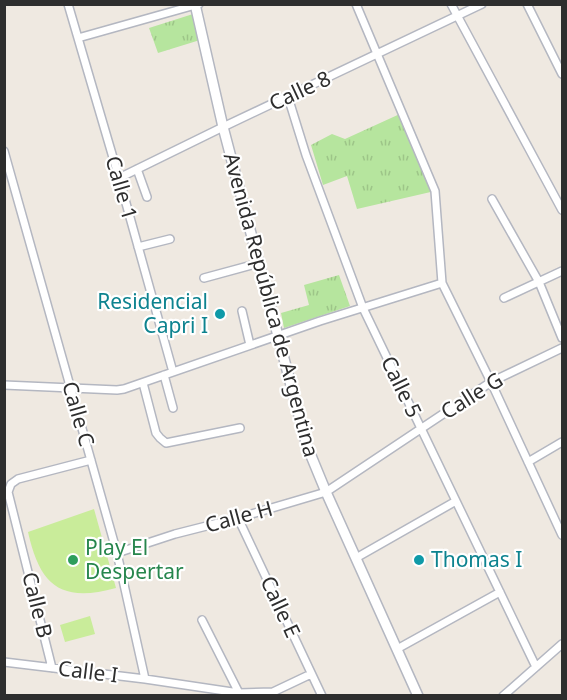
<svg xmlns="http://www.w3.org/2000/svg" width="567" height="700" font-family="'Noto Sans',sans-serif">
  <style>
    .grass { fill: url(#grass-tufts) }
    .pitch { fill: #c9ec9a }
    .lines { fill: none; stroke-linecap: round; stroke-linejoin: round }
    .street-casing { stroke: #b4b7c1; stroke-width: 10 }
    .secondary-casing { stroke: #b4b7c1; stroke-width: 12 }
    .street { stroke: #fff; stroke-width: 7 }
    .secondary { stroke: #fff; stroke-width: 9 }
    .culture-dot { fill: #0f9aa8; stroke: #fff; stroke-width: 2 }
    .leisure-dot { fill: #2e9e5b; stroke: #fff; stroke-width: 2 }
    .labels { text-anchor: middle; stroke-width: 4.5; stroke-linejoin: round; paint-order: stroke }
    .street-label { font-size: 21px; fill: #2e2e2e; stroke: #fff }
    .culture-label { font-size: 21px; fill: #0d838f; stroke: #fff; text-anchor: end }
    .leisure-label { font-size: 21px; fill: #27864d; stroke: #fff; text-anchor: start }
  </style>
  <defs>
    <pattern id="grass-tufts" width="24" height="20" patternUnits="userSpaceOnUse" patternTransform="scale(1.5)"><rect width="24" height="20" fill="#b6e59e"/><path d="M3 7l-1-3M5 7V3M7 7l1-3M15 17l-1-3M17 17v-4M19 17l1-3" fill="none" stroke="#9dc588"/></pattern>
  </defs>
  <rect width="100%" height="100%" fill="#efe9e1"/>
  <path class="grass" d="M193,14L200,40L158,53L149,28Z
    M402,113L435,191L357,209L347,176L323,185L311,145L332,134L345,139Z
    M339,275L350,306L284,328L281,313L309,305L304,285Z"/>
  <path class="pitch" d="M94,509L116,588C61,603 40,586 28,532Z
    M90,616L95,634L65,642L60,625Z"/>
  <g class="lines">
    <g class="street-casing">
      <path id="street" d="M68,4L119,178L173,372
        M356,4L435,191L442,283L491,382L562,535
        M451,4L562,210
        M527,4L562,74
        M78,38L199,4
        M288,97L306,155L363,308L536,667
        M4,151L117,553L145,679
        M137,169L147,197
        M119,178L223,127L482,4
        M492,199L539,282L562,338
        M138,247L170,239
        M204,278L259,263
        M504,298L562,271
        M242,311L250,345
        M164,375L173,408
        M143,383L156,433L160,438L166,443L240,428
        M4,385L117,390L124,389L320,321L442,283
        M528,462L562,442
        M238,518L322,696
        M117,553L175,534L238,518L326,492L491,382L562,348
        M356,558L456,501
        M202,620L239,693
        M397,649L500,592
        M4,662L145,679L239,693L273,692L311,674
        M52,668L8,492L11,484L18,479L91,460
        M503,696L562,644"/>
    </g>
    <g class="secondary-casing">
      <path id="secondary" d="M195,4L223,127L307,446L326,492L418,696"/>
    </g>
    <use href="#street" class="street"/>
    <use href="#secondary" class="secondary"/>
  </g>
  <g class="culture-dot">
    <circle cx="220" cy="314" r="6"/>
    <circle cx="419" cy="560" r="6"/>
  </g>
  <circle class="leisure-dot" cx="73" cy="560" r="6"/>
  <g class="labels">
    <g class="street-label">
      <text transform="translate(300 91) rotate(-25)" y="7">Calle 8</text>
      <text transform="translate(121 188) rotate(74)" y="7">Calle 1</text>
      <text transform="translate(271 305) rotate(75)" y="7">Avenida República de Argentina</text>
      <text transform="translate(401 387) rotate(64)" y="7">Calle 5</text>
      <text transform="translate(472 396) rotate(-32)" y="7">Calle G</text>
      <text transform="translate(78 414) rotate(74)" y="7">Calle C</text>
      <text transform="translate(239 517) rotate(-15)" y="7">Calle H</text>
      <text transform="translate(37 605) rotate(76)" y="7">Calle B</text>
      <text transform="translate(280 607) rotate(65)" y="7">Calle E</text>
      <text transform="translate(88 672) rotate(7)" y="7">Calle I</text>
    </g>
    <g class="culture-label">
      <text x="208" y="309">Residencial<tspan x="208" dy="24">Capri I</tspan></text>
      <text x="431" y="567" text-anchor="start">Thomas I</text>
    </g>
    <g class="leisure-label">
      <text x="85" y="555">Play El<tspan x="85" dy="24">Despertar</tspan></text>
    </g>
  </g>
  <rect width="567" height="700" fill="none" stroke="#2e2e2e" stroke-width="12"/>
</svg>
